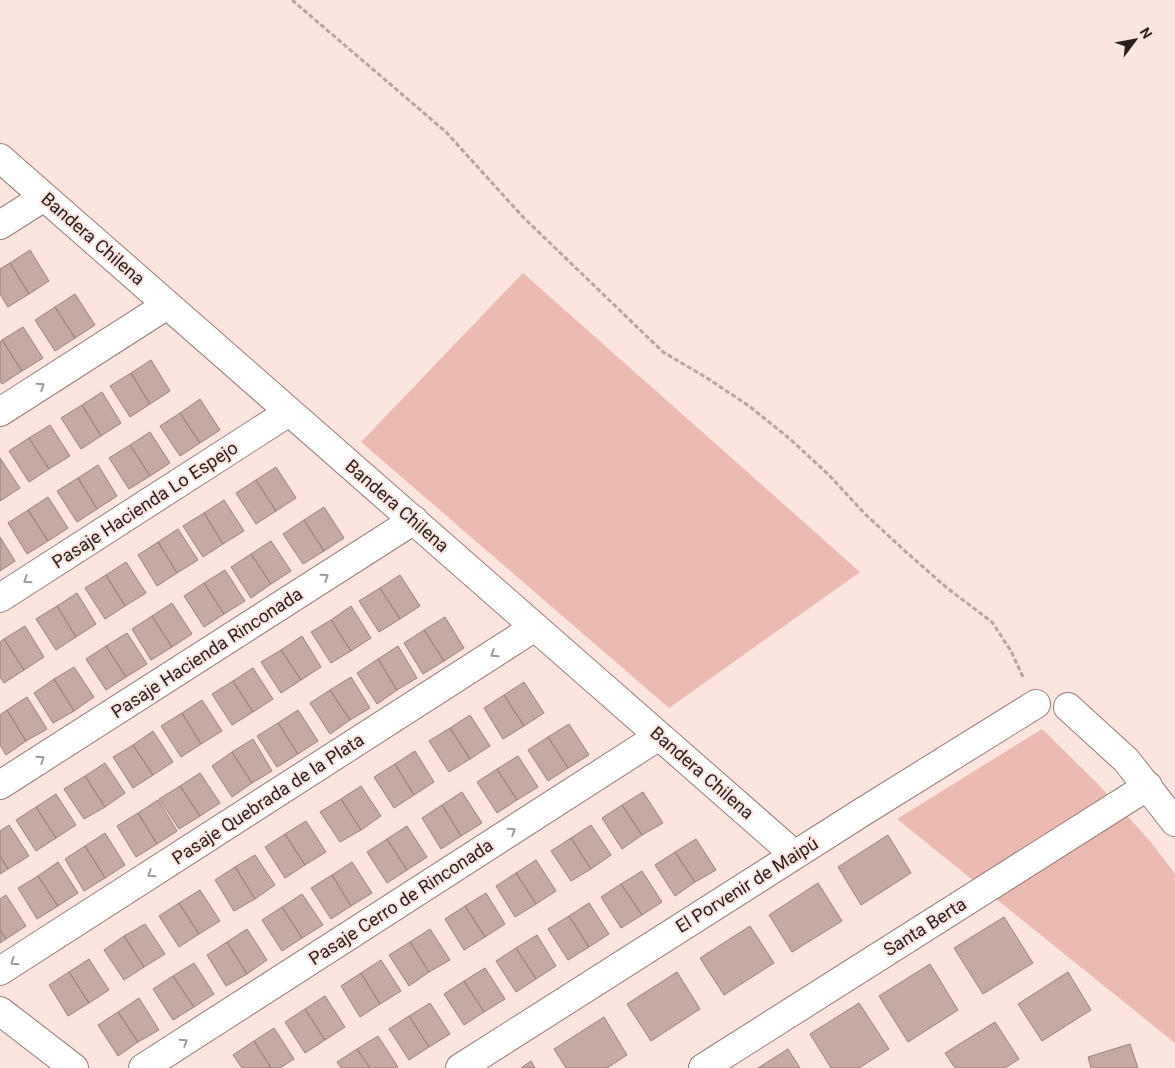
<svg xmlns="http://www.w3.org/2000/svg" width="1175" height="1068" font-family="Roboto,sans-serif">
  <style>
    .green { fill: #ebbbb1 }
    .building { fill: #c5a9a3; stroke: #9c817b }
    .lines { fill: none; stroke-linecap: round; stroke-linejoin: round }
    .minor-casing { stroke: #967c76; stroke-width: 30 }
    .path { stroke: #b8a5a0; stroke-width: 3; stroke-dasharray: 5 2.5; stroke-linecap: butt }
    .minor { stroke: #fff; stroke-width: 28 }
    .oneway { stroke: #9f9a99 }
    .labels { text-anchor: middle; stroke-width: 4; stroke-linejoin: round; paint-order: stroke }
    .street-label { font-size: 18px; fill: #291f1c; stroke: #fce4df }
  </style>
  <rect width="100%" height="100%" fill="#fce4df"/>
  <path class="green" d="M523,273L860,572L669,708L361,442Z
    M1042,729L1097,783L1150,841L1175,874V1043L897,819Z"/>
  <path class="building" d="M30,250L49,281L29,294L10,263Z
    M10,263L29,294L8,307L0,294V269Z
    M75,294L95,325L75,338L55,307Z
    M55,307L75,338L55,351L35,320Z
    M23,327L43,358L22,371L2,340Z
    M2,340L22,371L2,384L0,381V342Z
    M151,360L170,391L150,404L131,373Z
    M131,373L150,404L130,417L110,386Z
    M102,392L121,423L101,436L82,405Z
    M200,399L220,430L200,443L180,413Z
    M82,405L101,436L81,449L61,418Z
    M180,413L200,443L180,456L160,426Z
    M50,425L70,456L49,469L29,438Z
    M150,432L170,463L150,476L130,445Z
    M29,438L49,469L29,482L9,451Z
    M130,445L150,476L129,489L109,458Z
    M0,458L20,488L0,501Z
    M98,465L117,496L97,509L78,478Z
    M276,467L296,498L276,511L256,480Z
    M78,478L97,509L77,522L57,491Z
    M256,480L276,511L256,524L236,493Z
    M48,497L68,528L48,541L28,510Z
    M224,500L244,531L223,544L204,513Z
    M324,507L344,538L324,551L304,520Z
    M28,510L48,541L27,554L8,523Z
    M204,513L223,544L203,557L183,526Z
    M304,520L324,551L303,564L283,534Z
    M178,529L198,560L177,573L158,542Z
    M0,537L15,561L0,571Z
    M271,541L291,571L271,584L251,554Z
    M158,542L177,573L157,586L138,555Z
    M251,554L271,584L251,598L231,567Z
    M126,562L146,593L125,606L106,575Z
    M225,570L245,601L224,614L204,583Z
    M106,575L125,606L105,619L85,588Z
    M400,575L420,606L400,619L380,588Z
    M204,583L224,614L204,627L184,596Z
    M380,588L400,619L379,632L359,601Z
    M77,593L96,624L76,637L57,606Z
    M172,603L192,634L172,647L152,616Z
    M57,606L76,637L56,650L36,619Z
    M351,606L371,638L351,651L331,620Z
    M152,616L172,647L151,660L132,629Z
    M445,617L464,648L444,661L424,630Z
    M331,620L351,651L331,663L311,632Z
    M25,626L44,657L24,670L4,639Z
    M424,630L444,661L423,674L404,643Z
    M127,633L147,664L126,677L106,646Z
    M302,636L321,667L301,680L281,650Z
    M4,639L24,670L4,683L0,677V642Z
    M106,646L126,677L106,690L86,659Z
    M398,646L417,678L397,690L378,659Z
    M281,650L301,680L281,693L261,662Z
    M378,659L397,690L377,704L357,673Z
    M74,667L94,697L74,711L54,679Z
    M253,668L273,699L253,712L233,681Z
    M351,677L370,708L350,720L330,690Z
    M54,679L74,711L53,723L34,693Z
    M233,681L253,712L232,725L212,694Z
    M524,682L544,713L524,726L504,695Z
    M330,690L350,720L330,734L310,703Z
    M504,695L524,726L503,739L484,708Z
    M27,697L47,729L26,741L7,710Z
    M202,700L222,731L201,744L182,713Z
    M7,710L26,741L6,755L0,745V715Z
    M298,710L318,741L298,754L278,723Z
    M182,713L201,744L181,757L161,726Z
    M470,715L490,746L470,759L450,728Z
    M278,723L298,754L277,767L257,736Z
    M569,724L589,755L568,768L548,737Z
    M450,728L470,759L449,772L429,741Z
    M153,731L173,762L153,775L133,745Z
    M548,737L568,768L548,781L528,750Z
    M253,739L272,771L252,783L232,752Z
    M133,745L153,775L133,788L113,757Z
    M415,751L434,782L414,795L395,764Z
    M232,752L252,783L232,797L212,766Z
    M518,756L538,787L517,800L497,769Z
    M105,763L125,793L105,807L85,776Z
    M395,764L414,795L394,808L374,777Z
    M497,769L517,800L497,813L477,782Z
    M200,773L220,803L200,816L180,786Z
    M85,776L105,807L84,819L64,789Z
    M180,786L200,816L179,829L159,799Z
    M361,786L381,816L361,830L341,799Z
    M462,792L482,823L461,836L442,805Z
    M643,792L663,823L642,835L622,805Z
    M56,794L76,825L56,838L36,807Z
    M341,799L361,830L340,842L320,812Z
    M158,800L177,831L157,844L138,813Z
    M442,805L461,836L441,849L422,818Z
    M622,805L642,835L622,849L602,818Z
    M36,807L56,838L36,851L16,820Z
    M138,813L157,844L136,857L117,826Z
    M306,821L326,852L305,865L285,834Z
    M9,825L29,856L8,869L0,856V831Z
    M591,825L611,855L591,869L571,838Z
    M407,826L427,857L407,870L387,839Z
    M105,833L125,865L105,878L85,846Z
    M285,834L305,865L285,878L265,847Z
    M888,835L911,873L861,905L838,867Z
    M571,838L591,869L571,881L551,851Z
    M387,839L407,870L387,883L367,852Z
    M696,839L716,870L695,882L675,852Z
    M85,846L105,878L84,891L65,859Z
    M675,852L695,882L675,896L655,865Z
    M255,855L275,885L255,899L235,867Z
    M0,856L8,869L0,874Z
    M536,860L556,891L536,904L516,873Z
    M58,862L78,893L58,906L38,876Z
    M352,862L372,893L351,906L332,875Z
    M235,867L255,899L234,911L215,880Z
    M642,871L662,902L642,915L621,884Z
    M516,873L536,904L515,917L496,886Z
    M332,875L351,906L331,919L311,888Z
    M38,876L58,906L37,919L18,888Z
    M818,883L842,921L792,952L769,915Z
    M621,884L642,915L621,928L601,897Z
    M200,890L220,921L199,934L179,903Z
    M486,893L505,924L485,937L465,906Z
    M302,894L323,925L302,938L282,907Z
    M6,895L26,926L6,939L0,930V899Z
    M179,903L199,934L179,947L159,916Z
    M589,903L609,934L589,947L569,916Z
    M465,906L485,937L464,950L445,919Z
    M282,907L302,938L282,951L262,920Z
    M569,916L589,947L568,960L548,929Z
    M1004,917L1033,963L983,994L954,948Z
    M145,924L165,954L144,967L124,936Z
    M750,926L774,963L724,995L700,958Z
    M247,929L267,960L247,974L227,942Z
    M430,929L450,960L429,972L410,942Z
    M0,930L6,939L0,943Z
    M537,935L556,966L536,979L516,948Z
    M124,936L144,967L124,980L104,950Z
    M227,942L247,974L226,986L207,955Z
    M410,942L429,972L409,986L389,955Z
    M516,948L536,979L516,992L496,961Z
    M89,959L109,990L89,1003L69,972Z
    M381,960L401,991L380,1004L361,973Z
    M194,963L214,994L194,1007L173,976Z
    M930,964L958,1010L908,1042L879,996Z
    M485,968L505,999L484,1012L464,981Z
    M69,972L89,1003L68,1016L49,985Z
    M677,972L700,1009L651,1041L627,1004Z
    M1068,972L1091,1010L1042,1041L1018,1004Z
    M361,973L380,1004L360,1017L341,986Z
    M173,976L194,1007L173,1020L153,989Z
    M464,981L484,1012L464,1025L444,994Z
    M325,996L345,1027L325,1040L305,1009Z
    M139,998L159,1030L138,1042L118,1012Z
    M430,1003L450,1034L429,1047L409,1016Z
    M859,1003L889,1049L859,1068H831L810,1034Z
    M305,1009L325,1040L305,1053L285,1022Z
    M118,1012L138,1042L118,1056L98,1025Z
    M409,1016L429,1047L409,1060L389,1029Z
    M604,1017L627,1055L607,1068H566L554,1049Z
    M995,1022L1019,1059L1005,1068H955L945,1053Z
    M274,1028L294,1059L280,1068H271L254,1041Z
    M378,1036L398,1067L396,1068H370L357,1049Z
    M254,1041L271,1068H242L233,1055Z
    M1130,1044L1138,1068H1091L1088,1057Z
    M357,1049L370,1068H341L337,1062Z
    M788,1049L800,1068H758Z
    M531,1061L535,1068H521Z"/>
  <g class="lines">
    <g class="minor-casing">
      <path id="minor" d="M0,158L795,855
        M0,225L44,197
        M0,412L167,305
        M0,598L289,412
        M1068,707L1126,760L1175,822
        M0,785L414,520
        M0,971L535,627
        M0,1011L74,1068
        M143,1068L659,736
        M460,1068L864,811L1036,704
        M703,1068L1148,786"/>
    </g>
    <path class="path" d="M292,0L446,132L523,217L663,352L707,378L749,406L790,439L829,475L864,513L905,551L947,588L992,622L1011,651L1023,677"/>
    <use href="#minor" class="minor"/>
  </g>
  <defs><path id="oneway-chevron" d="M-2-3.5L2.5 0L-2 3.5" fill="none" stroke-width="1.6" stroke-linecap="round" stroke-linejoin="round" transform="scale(1.25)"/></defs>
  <g class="oneway">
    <use href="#oneway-chevron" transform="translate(41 386) rotate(-33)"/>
    <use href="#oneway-chevron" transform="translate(325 577) rotate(-33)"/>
    <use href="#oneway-chevron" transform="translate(27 580) rotate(147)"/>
    <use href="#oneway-chevron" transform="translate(494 654) rotate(147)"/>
    <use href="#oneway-chevron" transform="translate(41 759) rotate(-33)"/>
    <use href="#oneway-chevron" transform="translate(512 831) rotate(-33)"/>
    <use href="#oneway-chevron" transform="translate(151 874) rotate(147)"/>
    <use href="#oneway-chevron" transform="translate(14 962) rotate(147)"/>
    <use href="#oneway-chevron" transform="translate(184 1042) rotate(-33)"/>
  </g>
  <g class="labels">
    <g class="street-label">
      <text transform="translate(93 239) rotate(41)" y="6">Bandera Chilena</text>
      <text transform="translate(145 505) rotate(-33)" y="6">Pasaje Hacienda Lo Espejo</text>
      <text transform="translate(397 506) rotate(41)" y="6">Bandera Chilena</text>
      <text transform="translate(207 653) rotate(-33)" y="6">Pasaje Hacienda Rinconada</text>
      <text transform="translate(702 773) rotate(41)" y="6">Bandera Chilena</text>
      <text transform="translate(268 799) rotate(-33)" y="6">Pasaje Quebrada de la Plata</text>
      <text transform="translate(747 885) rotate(-32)" y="6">El Porvenir de Maipú</text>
      <text transform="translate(401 902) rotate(-33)" y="6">Pasaje Cerro de Rinconada</text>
      <text transform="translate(925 927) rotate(-32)" y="6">Santa Berta</text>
    </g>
  </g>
  <g transform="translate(1135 40) rotate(58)" stroke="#fce4df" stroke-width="4" paint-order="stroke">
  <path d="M0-4L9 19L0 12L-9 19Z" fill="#291f1c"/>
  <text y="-8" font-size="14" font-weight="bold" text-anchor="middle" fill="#291f1c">N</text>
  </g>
</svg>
